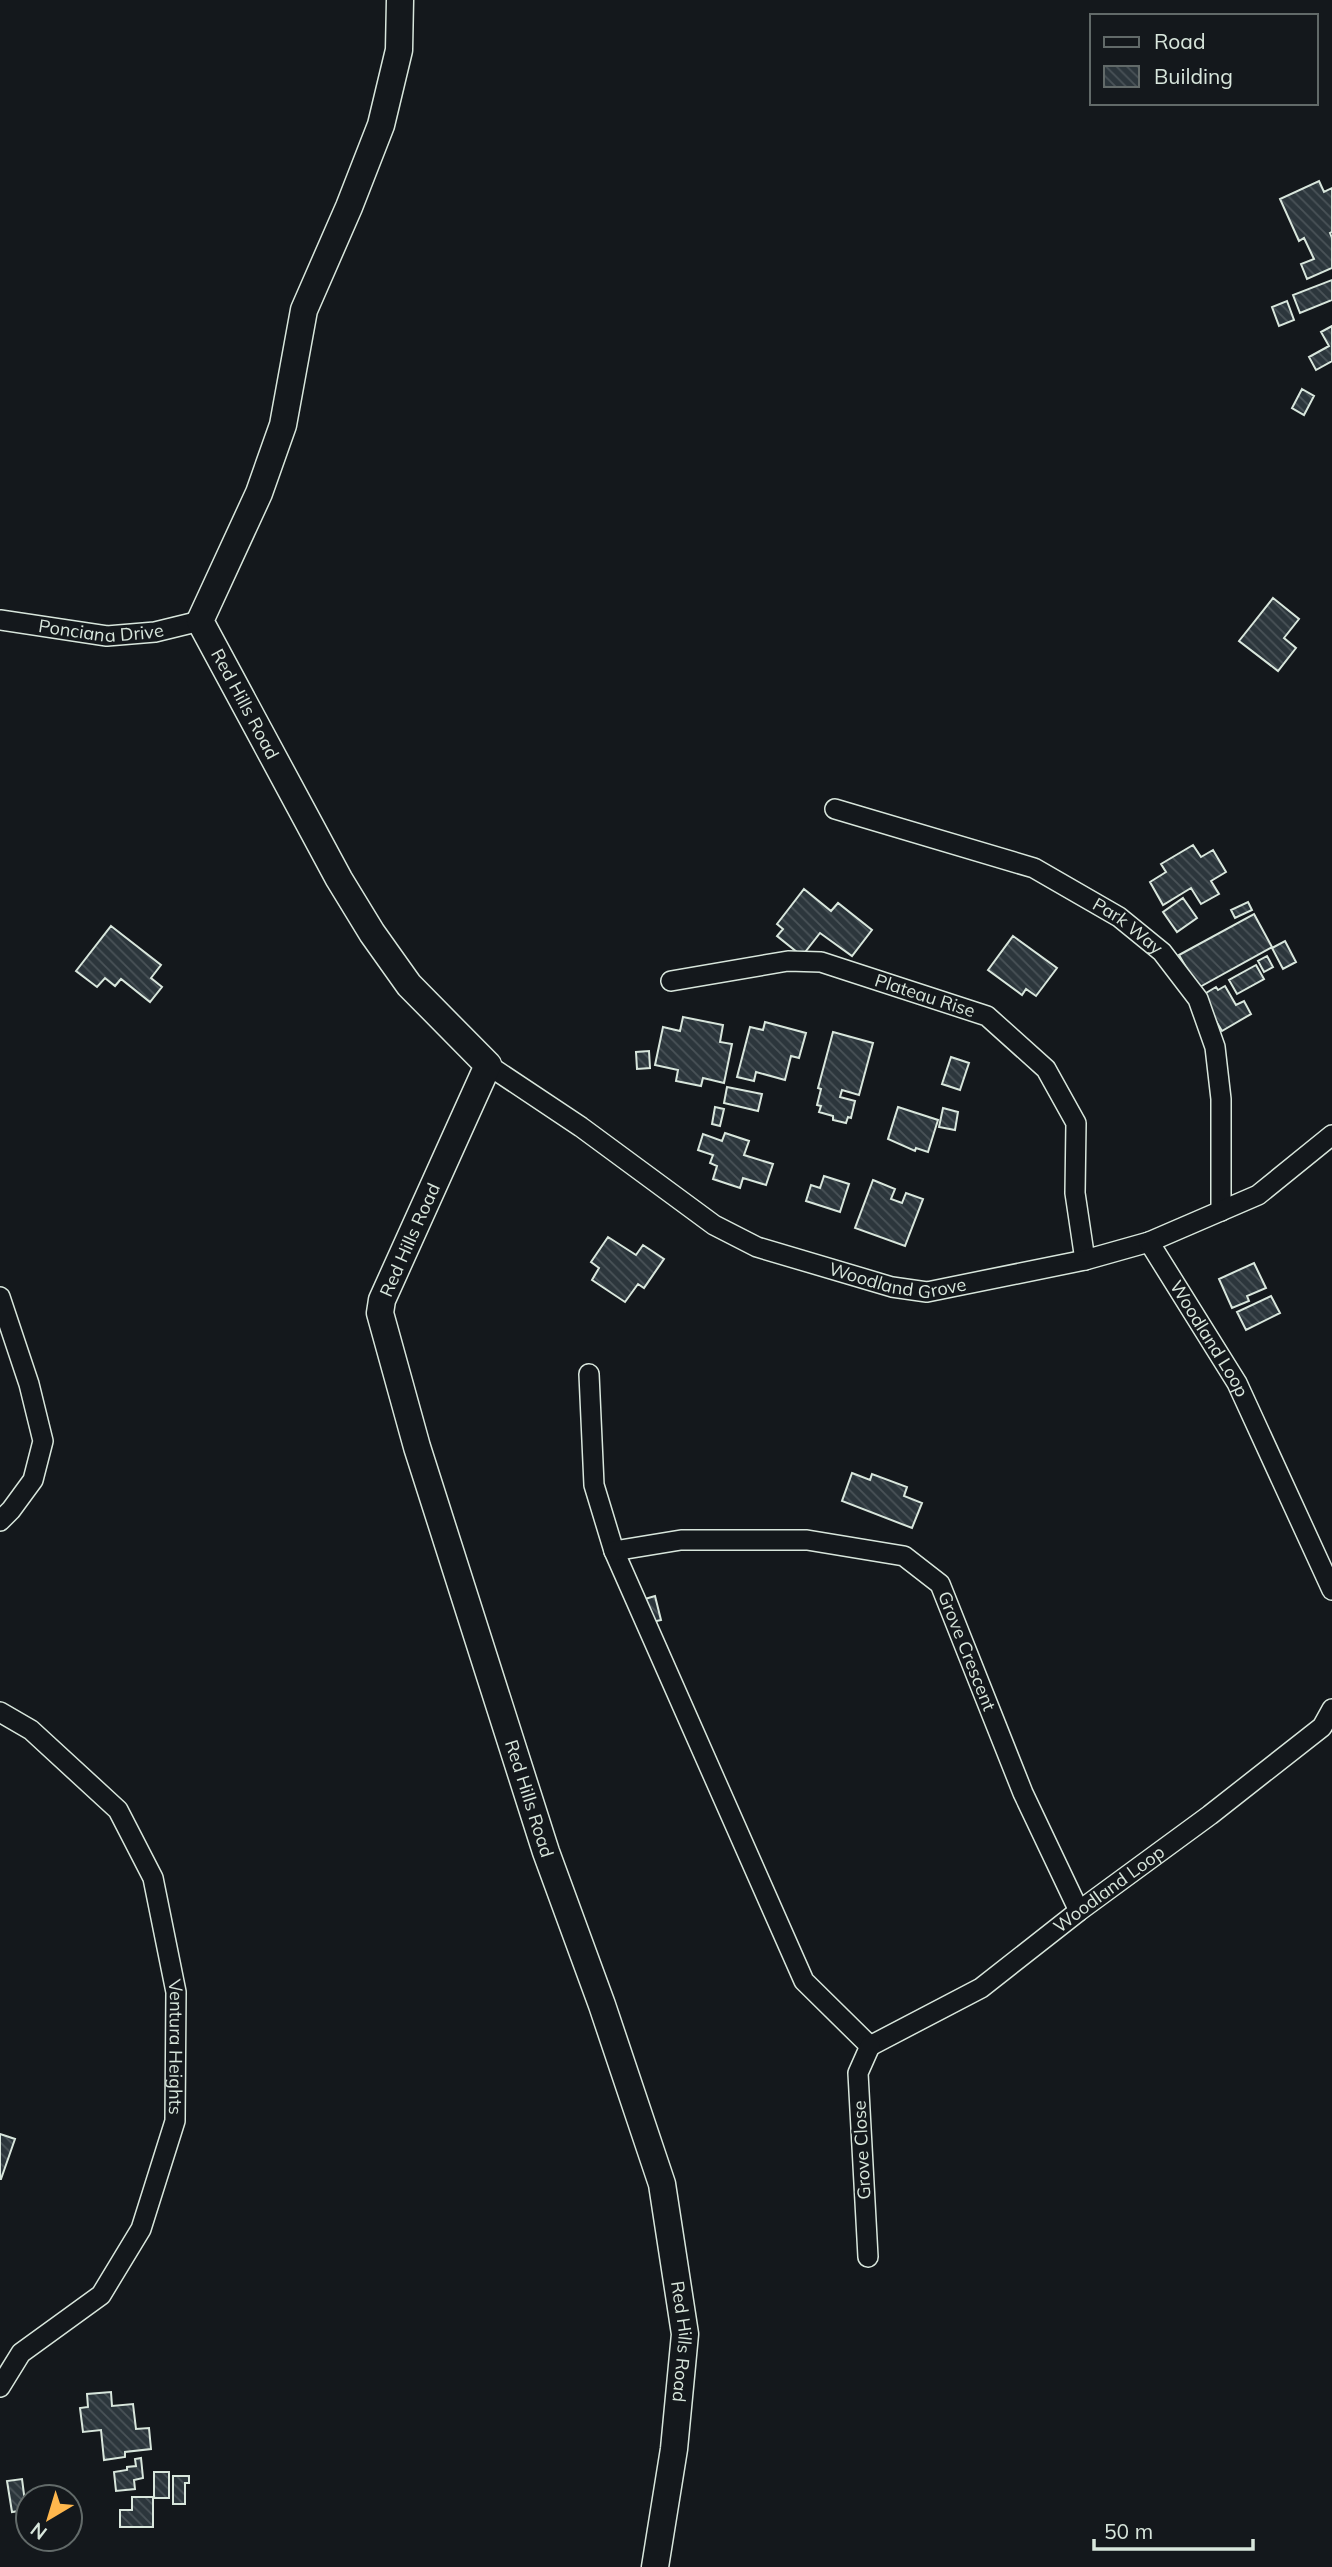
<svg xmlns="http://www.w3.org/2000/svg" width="1332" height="2567" font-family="Mulish,sans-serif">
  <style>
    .building { fill: url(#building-back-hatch); stroke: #d8e6dc; stroke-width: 2 }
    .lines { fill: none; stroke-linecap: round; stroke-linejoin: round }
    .minor-casing { stroke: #d8e6dc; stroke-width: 22 }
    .secondary-casing { stroke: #d8e6dc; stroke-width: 29 }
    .minor { stroke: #14181c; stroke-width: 19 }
    .secondary { stroke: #14181c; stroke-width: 26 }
    .labels { text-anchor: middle; stroke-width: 5; stroke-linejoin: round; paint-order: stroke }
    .street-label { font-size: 18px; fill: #d8e6dc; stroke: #14181c }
  </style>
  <defs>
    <pattern id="building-back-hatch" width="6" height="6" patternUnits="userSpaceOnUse" patternTransform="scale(1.75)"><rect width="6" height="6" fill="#2c363c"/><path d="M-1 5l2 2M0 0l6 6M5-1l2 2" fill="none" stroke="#4a5358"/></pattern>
  </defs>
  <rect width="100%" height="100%" fill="#14181c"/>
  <path class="building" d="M1319,181L1324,192L1332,188V232L1330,233L1332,238V268L1307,279L1301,264L1314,259L1304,238L1299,241L1280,199Z
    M1332,280V300L1300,313L1293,295Z
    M1287,301L1294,320L1279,326L1272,307Z
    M1332,326V361L1316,370L1309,357L1329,346L1321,332Z
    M1302,389L1314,396L1304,415L1292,408Z
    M1273,598L1299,619L1284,638L1296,648L1278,671L1239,641Z
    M1193,845L1201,857L1213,850L1226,872L1211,881L1219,894L1201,904L1191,888L1163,905L1150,882L1166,872L1161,864Z
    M804,889L831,911L838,903L872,930L852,956L820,933L802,956L777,936L783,929L777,924Z
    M1183,898L1197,918L1177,932L1163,912Z
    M1248,902L1252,910L1235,918L1231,910Z
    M1254,914L1272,947L1198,988L1179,955Z
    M111,926L161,965L151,978L162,987L150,1002L121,979L115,986L105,978L97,987L76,971Z
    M1013,936L1057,968L1036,996L1026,989L1022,995L988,970Z
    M1285,941L1296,962L1283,969L1272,948Z
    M1267,956L1273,967L1264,972L1258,961Z
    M1256,965L1264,979L1237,994L1229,980Z
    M1225,986L1236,1005L1244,1001L1251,1014L1222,1031L1201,996L1216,987L1218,990Z
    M683,1017L723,1025L720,1042L732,1044L724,1083L703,1078L701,1086L676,1081L678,1070L655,1065L663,1027L680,1031Z
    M765,1022L806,1033L799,1058L791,1056L785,1080L756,1072L754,1081L737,1077L750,1027L763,1030Z
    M833,1032L873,1043L859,1095L842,1090L840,1097L855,1101L851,1118L848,1117L846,1123L833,1120V1116L819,1112L821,1106L817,1105L821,1089L818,1088Z
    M649,1051L650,1068L637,1069L636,1052Z
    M951,1057L969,1063L960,1090L942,1084Z
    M727,1087L762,1094L758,1111L724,1103Z
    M715,1107L724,1109L720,1126L712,1124Z
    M898,1107L938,1120L928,1152L916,1148L915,1151L888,1139Z
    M943,1108L958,1112L955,1130L939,1127Z
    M725,1133L749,1141L744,1155L773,1164L766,1185L743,1178L740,1188L713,1179L717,1166L710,1163L713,1155L698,1150L703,1134L722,1141Z
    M824,1176L849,1184L840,1212L806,1201L811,1185L820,1188Z
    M873,1180L895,1189L891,1199L902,1203L906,1193L923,1199L905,1246L855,1228Z
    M608,1237L636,1255L643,1245L664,1259L644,1288L638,1284L625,1302L592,1280L599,1268L591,1262Z
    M1254,1263L1266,1288L1247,1296L1249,1301L1232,1308L1219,1279Z
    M1271,1296L1280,1313L1246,1330L1237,1312Z
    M852,1473L870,1480L872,1474L907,1487L904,1496L922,1503L912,1528L842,1501Z
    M655,1596L661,1620L652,1622L645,1599Z
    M0,2134L15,2139L1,2179H0Z
    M111,2392L112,2406L133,2404L136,2429L149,2428L151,2449L125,2452V2457L104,2460L101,2430L83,2432L80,2408L88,2407L87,2394Z
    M141,2458L143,2478L134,2480L135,2489L116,2491L114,2472L127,2470V2467L136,2466L135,2459Z
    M154,2472H169V2498H154Z
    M173,2476H189V2483H185V2504H173Z
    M22,2479L26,2510L12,2512L7,2481Z
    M132,2497H153V2527H120V2510H132Z"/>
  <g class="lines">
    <g class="minor-casing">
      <g id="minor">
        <path id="s1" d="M0,620L107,636L155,632L200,621"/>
        <path id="s2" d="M835,809L1034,868L1119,917L1162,952L1198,999L1215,1047L1221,1099V1211"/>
        <path id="s3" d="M671,981L788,961L821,962L987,1016L1046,1069L1076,1123L1075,1193L1085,1260"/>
        <path id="s4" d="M488,1065L581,1127L714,1225L757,1247L892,1287L927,1292L1085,1260L1149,1242L1258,1195L1332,1135"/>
        <path id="s5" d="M1149,1242L1237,1383L1332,1590"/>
        <path d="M0,1297L29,1384L43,1441L33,1480L11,1510L0,1521"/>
        <path d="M589,1374L594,1485L614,1551L804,1981L870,2046"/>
        <path id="s6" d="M614,1551L681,1540H807L904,1556L940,1584L1023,1793L1079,1911"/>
        <path id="s7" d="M0,1712L31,1730L118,1810L153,1878L176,1992L175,2121L141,2229L101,2295L21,2353L0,2387"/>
        <path id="s8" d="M870,2046L981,1988L1079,1911L1210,1815L1322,1727L1332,1709"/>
        <path d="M868,2257L858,2073L870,2046"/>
      </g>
    </g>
    <g class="secondary-casing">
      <g id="secondary">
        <path id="s9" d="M400,0L399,50L381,125L349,207L304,310L283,425L259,493L200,621L339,879L372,933L409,985L488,1065L382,1300L380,1313L417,1447L546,1852L602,2005L662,2184L685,2334L674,2449L655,2567"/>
      </g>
    </g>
    <use href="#minor" class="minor"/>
    <use href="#secondary" class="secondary"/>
  </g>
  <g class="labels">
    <g class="street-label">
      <text dy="6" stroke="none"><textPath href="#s1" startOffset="102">Ponciana Drive</textPath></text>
      <text dy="6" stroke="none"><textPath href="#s9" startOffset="752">Red Hills Road</textPath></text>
      <text dy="6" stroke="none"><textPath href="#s2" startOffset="318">Park Way</textPath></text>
      <text dy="6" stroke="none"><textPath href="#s3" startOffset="261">Plateau Rise</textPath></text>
      <text transform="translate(410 1240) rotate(-66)" y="6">Red Hills Road</text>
      <text dy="6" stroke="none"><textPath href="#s4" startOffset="471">Woodland Grove</textPath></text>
      <text dy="6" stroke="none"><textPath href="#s5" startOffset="114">Woodland Loop</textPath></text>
      <text dy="6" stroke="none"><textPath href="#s6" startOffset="410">Grove Crescent</textPath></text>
      <text dy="6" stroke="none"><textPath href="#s9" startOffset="1969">Red Hills Road</textPath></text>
      <text dy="6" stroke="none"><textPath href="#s8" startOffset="287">Woodland Loop</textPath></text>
      <text dy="6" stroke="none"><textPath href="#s7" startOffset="402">Ventura Heights</textPath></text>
      <text transform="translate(862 2150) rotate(-93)" y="6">Grove Close</text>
      <text dy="6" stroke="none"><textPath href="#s9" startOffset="2536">Red Hills Road</textPath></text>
    </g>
  </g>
  <rect x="1090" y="14" width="228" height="91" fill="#14181c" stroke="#626a69" stroke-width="2"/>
  <rect x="1104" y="37" width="35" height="10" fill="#14181c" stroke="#626a69" stroke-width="2"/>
  <text x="1154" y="49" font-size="21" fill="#d8e6dc">Road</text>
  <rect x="1104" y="66" width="35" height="21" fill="url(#building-back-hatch)" stroke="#626a69" stroke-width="2"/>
  <text x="1154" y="84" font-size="21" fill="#d8e6dc">Building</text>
  <g transform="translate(49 2518) rotate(218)"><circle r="33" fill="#14181c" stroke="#626a69" stroke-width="2"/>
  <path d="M0-5L12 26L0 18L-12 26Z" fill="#ffb74d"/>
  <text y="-10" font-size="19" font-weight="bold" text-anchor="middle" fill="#d8e6dc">N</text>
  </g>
  <path d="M1094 2539v10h159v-10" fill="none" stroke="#d8e6dc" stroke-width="3.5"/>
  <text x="1104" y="2539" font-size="21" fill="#d8e6dc" stroke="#14181c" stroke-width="5" paint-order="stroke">50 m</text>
</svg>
